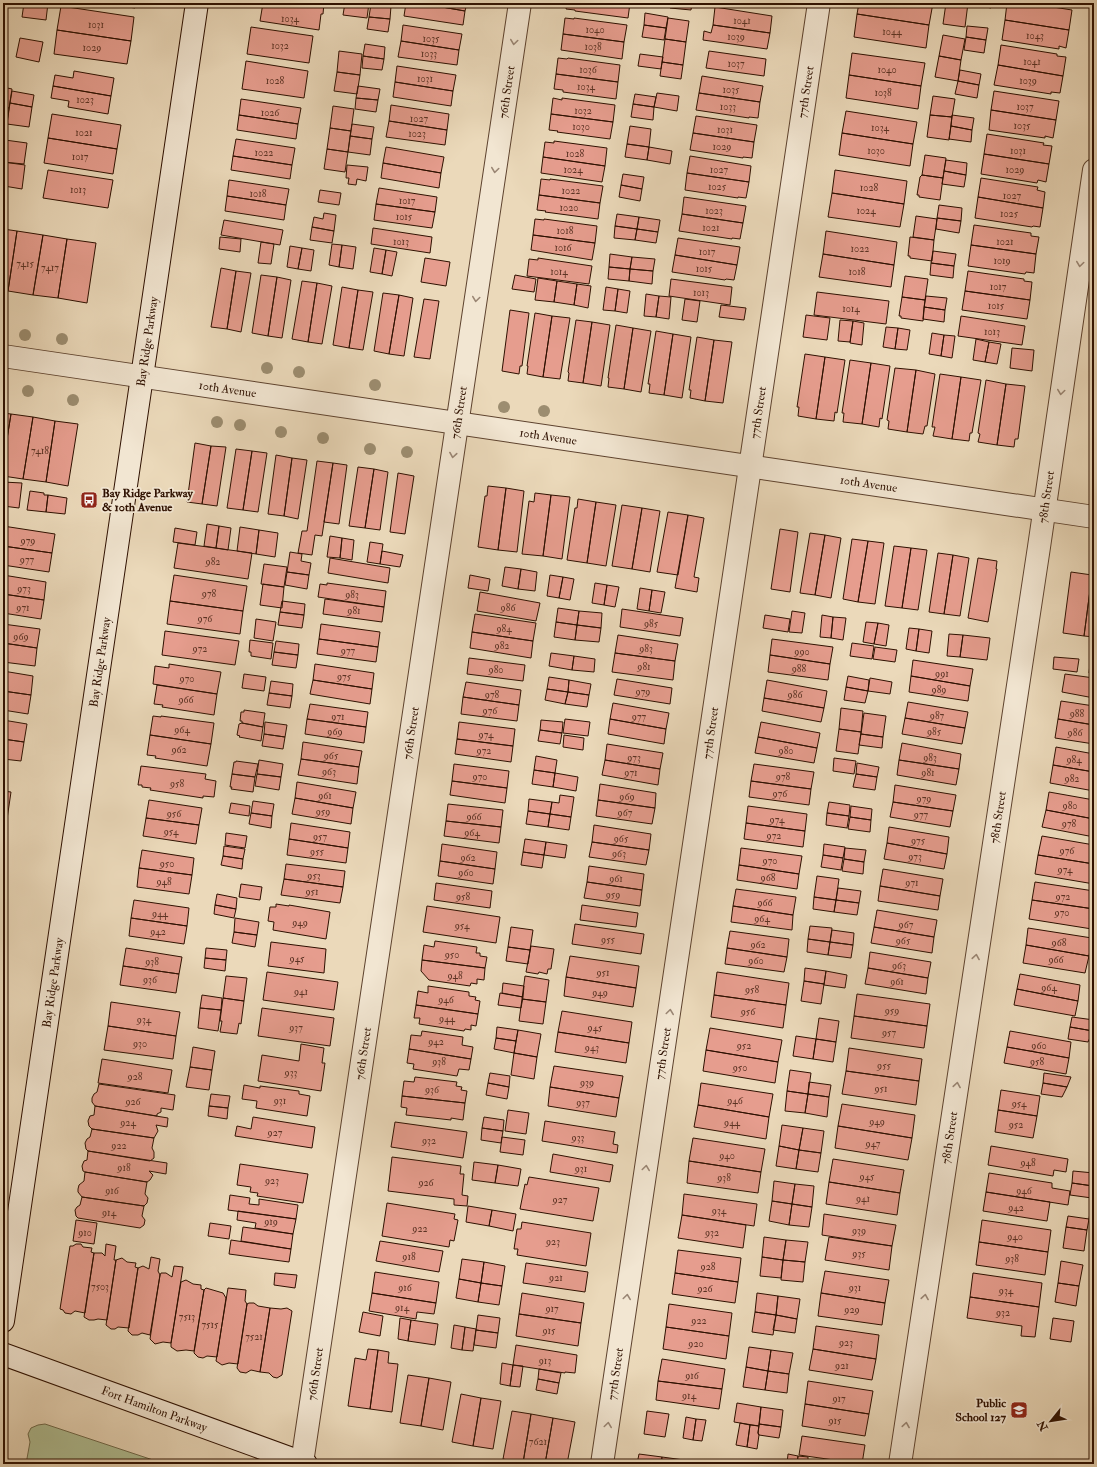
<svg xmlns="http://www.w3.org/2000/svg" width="1097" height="1467" font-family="'IM FELL Double Pica',serif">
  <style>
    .green { fill: #b0c095; stroke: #6f684a }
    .building { fill: #e69d8e; stroke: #2e1000 }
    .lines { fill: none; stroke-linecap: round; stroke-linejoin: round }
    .minor-casing { stroke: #5d422e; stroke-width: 24 }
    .secondary-casing { stroke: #2e1000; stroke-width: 24 }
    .minor { stroke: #f2e6d2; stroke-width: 22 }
    .secondary { stroke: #f2e6d2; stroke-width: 22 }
    .tree { fill: #9c8d70 }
    .oneway { stroke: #9a8674 }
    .labels { text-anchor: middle; stroke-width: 3.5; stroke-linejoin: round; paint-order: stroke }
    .number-label { font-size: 10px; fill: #5c3324 }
    .street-label { font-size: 12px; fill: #2e1000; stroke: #f2e6d2 }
    .poi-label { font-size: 12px; font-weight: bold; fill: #2e1000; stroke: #f2e6d2; text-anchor: start }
  </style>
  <rect width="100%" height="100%" fill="#ebd9ba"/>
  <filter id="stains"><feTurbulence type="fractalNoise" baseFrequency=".005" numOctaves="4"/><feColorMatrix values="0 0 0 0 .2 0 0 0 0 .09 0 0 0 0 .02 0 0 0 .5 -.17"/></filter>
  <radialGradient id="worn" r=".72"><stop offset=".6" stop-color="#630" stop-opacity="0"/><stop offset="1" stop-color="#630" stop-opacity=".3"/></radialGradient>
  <path class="green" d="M45,1424L165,1464H26L30,1442L28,1434L31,1428L38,1425Z"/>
  <path class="building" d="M24,3H48L46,20L22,17Z
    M102,3H136L135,8Z
    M263,3H324L323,14H321L319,30L260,21Z
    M345,3H369L367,18L343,15Z
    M406,3H419L465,11L463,25L404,16Z
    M419,3H467L465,11Z
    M567,3H630L628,18L575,11V10L566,9Z
    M671,3H692L691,10L670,8Z
    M859,3H933L929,25L857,14Z
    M946,3H968L965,27L943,24Z
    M970,3H992L991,8L970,4Z
    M1007,3H1028L1072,10L1069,30L1005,20Z
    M371,4L391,6L390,19L369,17Z
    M61,6L134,17L131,41L57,30Z
    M715,7L772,16L770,33L713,25Z
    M645,13L668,17L666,28L644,25Z
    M857,14L929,25L926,48L854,37Z
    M369,17L390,19L388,32L367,29Z
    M565,18L574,19V18L627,25L624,42L563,34Z
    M668,18L689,21L686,42L665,39Z
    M1005,20L1069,30L1066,48L1059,46V49L1002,40Z
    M403,25L462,34L459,50L401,41Z
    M644,25L666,28L664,40L642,37Z
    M713,25L770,33L767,49L703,40L704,31L711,33Z
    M967,26L988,28L986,40L966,37Z
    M251,27L313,36L309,63L247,54Z
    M57,30L131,41L127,64L54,54Z
    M563,34L624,42L622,59L561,50Z
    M943,35L965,39L961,60L939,56Z
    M966,37L986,40L984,53L964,50Z
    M20,38L43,42L39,62L16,57Z
    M665,39L686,42L683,65L662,62Z
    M401,41L459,50L457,65L398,57Z
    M365,44L385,47L384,59L363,56Z
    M1001,45L1057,54V56L1066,57L1063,76L998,65Z
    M339,51L362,54L360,75L337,72Z
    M709,51L766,59L764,76L706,68Z
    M852,53L925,63L921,86L849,75Z
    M640,54L663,57L661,69L638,66Z
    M363,56L384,59L382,70L362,68Z
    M939,56L961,60L958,81L935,77Z
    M558,58L567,59L568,58L620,65L618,82L556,74Z
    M246,61L308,71L304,98L242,89Z
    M662,62L683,65L681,79L660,76Z
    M998,65L1063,76L1060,93L1051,92V94L994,85Z
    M397,66L456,75L453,91L395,82Z
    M960,70L981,74L979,85L958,81Z
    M74,71L114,78L111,96L53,86L55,75L73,78Z
    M337,72L360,75L357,94L334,91Z
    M556,74L618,82L616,99L563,92V90L554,89Z
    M849,75L921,86L918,109L846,98Z
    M702,76L763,86L760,102L699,93Z
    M958,81L979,85L977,98L955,94Z
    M395,82L453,91L451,106L393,97Z
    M53,86L111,96L108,114L68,107L69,101L51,98Z
    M358,86L380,89L378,100L356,98Z
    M3,87L12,89L9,108L3,107Z
    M12,91L34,95L32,107L10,103Z
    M994,91L1059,101L1056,120L991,110Z
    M657,93L679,96L677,111L654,107Z
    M699,93L760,102L758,118L749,117V118L696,110Z
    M635,94L656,97L654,107L633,104Z
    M933,96L955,99L952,117L930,115Z
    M356,98L378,100L376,112L355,109Z
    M553,98L562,100V98L615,105L613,122L551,114Z
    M241,99L301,108L298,124L239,115Z
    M10,103L32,107L29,127L7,124Z
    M633,104L654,107L653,120L631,117Z
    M391,105L449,114L447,130L389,121Z
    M333,106L354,109L351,131L330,128Z
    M3,107L9,108L6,129H3Z
    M991,110L1056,120L1053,138L1045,136V138L989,130Z
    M846,111L917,122L913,144L842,133Z
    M52,114L121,125L117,149L48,138Z
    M551,114L613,122L610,139L557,132L558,131L549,130Z
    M239,115L298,124L296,139L237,130Z
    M930,115L952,117L949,140L927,137Z
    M952,115L974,118L972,130L951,126Z
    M696,116L757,125L754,142L693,133Z
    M389,121L447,130L445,145L386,137Z
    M352,124L374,127L372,139L350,136Z
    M630,126L651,129L649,147L627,144Z
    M951,126L972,130L971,142L949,139Z
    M330,128L351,131L348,152L327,149Z
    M693,133L754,142L752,158L743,157V158L690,150Z
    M842,133L913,144L910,166L839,155Z
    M987,134L1044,143L1043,145L1052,146L1049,164L984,154Z
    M350,136L372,139L370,155L348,152Z
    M48,138L117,149L113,174L44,163Z
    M236,139L295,148L292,165L233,156Z
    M5,140L27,143L24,164L3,162Z
    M554,141L607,148L605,166L543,157L545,142L554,143Z
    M627,144L649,147L647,160L625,157Z
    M386,147L444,157L441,173L383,163Z
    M649,147L672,151L670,164L647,160Z
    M327,149L348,152L345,172L324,169Z
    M984,154L1049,164L1046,182L1038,180L1037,183L981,174Z
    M925,155L946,158L943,178L922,175Z
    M233,156L292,165L290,179L231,170Z
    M690,156L751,166L749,182L687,173Z
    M543,157L605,166L602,182L541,173Z
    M946,160L967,163L966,175L944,171Z
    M3,162L25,165L22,189L4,186Z
    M383,163L441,173L439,188L381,178Z
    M347,165L368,167L366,181L357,179L356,185L348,184L349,178H346Z
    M48,170L113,180L108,208L43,198Z
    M835,170L907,181L904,204L832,193Z
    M944,171L966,175L964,187L942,184Z
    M687,173L749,182L746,198L738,197V198L685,190Z
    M623,174L644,177L642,189L621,185Z
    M922,175L943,178L940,200L919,197V195H917L920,177Z
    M981,178L1038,187L1037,190L1045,192L1043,208L978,197Z
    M541,179L550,180V179L603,186L600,203L539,195Z
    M229,180L289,189L286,205L227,196Z
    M621,185L642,189L640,201L619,197Z
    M379,188L437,197L435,212L376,204Z
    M320,190L341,193L339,205L318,202Z
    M832,193L904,204L900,227L828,217Z
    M539,195L600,203L598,219L545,212L546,211L537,210Z
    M227,196L286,205L284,220L225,211Z
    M684,197L746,206L743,223L682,214Z
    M978,197L1043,208L1040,227L1033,226L1032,227L975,218Z
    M376,204L435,212L432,228L374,220Z
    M939,205L962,208L961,221L937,218Z
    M324,213L336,215L334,231L312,227L314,217L323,219Z
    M617,214L639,217L637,229L615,226Z
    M682,214L743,223L740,239L732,238V239L679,231Z
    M916,216L937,219L934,240L913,237Z
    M639,217L660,220L658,232L637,229Z
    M937,218L961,221L959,233L936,229Z
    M535,219L544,220V219L597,226L595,243L533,235Z
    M224,220L283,230L280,245L221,235Z
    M974,225L1031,233V236L1039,237L1036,254L971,245Z
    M615,226L637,229L635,240L614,238Z
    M312,227L334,231L332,243L310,240Z
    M373,228L432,237L430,253L371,244Z
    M3,229L17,231L8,291L3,290Z
    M637,229L658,232L656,243L635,240Z
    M17,231L43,235L33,295L8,291Z
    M826,231L897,242L894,265L823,254Z
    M43,235L67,239L58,298L33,295Z
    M533,235L595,243L592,260L531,250Z
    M220,237L241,239L240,252L219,249Z
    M910,237L934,240L932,261L910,258V256H908Z
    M678,238L740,247L737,265L675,255Z
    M67,239L96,243L87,303L58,298Z
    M261,242L274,244L271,264L258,263Z
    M332,244L342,245L339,267L329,265Z
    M342,245L356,247L353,269L339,267Z
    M971,245L1036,254L1034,273L1026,272L1025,274L968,266Z
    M290,246L302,248L298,269L287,267Z
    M302,248L314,250L311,271L298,269Z
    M374,248L386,250L382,274L370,272Z
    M386,250L397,252L392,276L382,274Z
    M933,251L956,254L954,266L931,263Z
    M610,254L632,257L630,269L609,267Z
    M823,254L894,265L891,287L819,277Z
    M675,255L737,265L734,280L726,279L725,280L672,272Z
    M632,257L655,259L653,271L630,269Z
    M425,258L450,262L446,286L421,282Z
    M538,258L592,266L589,284L527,276L529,259L538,260Z
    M931,263L954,266L953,278L930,275Z
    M609,267L630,269L629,281L608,279Z
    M221,268L236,271L227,329L211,327Z
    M630,269L653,271L652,284L629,281Z
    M236,271L251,273L241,332L227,329Z
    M968,271L1024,279V281L1032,282L1030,300L965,291Z
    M261,275L277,277L268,336L252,333Z
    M515,275L536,279L534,292L512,289Z
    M905,276L928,279L925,300L902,297Z
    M277,277L291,280L282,338L268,336Z
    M538,278L557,281L554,302L535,300Z
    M671,279L732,287L730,305L669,296Z
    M302,281L317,283L308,342L292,339Z
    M557,281L577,284L574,305L554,302Z
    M317,283L332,286L322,344L308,342Z
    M577,284L591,286L588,308L574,305Z
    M342,287L358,290L349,348L333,345Z
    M606,287L618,289L615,311L603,310Z
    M618,289L630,291L627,313L615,311Z
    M358,290L373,292L363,350L349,348Z
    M965,291L1030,300L1027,319L962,310Z
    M817,292L889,301L886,324L814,315Z
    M383,293L399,295L389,354L374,351Z
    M646,294L659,296L656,317L644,316Z
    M399,295L413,298L404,356L389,354Z
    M659,296L671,297L669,319L656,317Z
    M926,296L947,298L945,310L924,307Z
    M902,297L925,300L923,321L901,318V316H899Z
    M424,299L439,301L430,359L414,357Z
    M685,299L700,301L697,322L682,320Z
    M721,305L746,308L744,320L719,317Z
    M924,307L945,310L944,322L923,319Z
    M510,310L529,313L522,366H520L519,374L502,371Z
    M535,313L552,316L543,377L527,374L528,366H527Z
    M806,315L830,318L827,340L803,337Z
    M552,316L570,318L560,379L543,377Z
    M961,316L1025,326L1022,345L958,336Z
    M576,320L592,322L583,383L568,381L569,373L568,372Z
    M840,320L853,321L850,342L838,341Z
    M853,321L864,323L862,345L850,343Z
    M592,322L610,325L601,386L583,383Z
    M616,325L633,328L624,389L608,387L609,378H608Z
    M886,327L898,328L895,349L883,347Z
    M633,328L651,331L641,392L624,389Z
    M898,328L910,330L907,350L895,349Z
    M656,331L673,334L664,395L649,393L650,384H648Z
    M932,333L944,335L941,356L929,354Z
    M673,334L691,337L682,398L664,395Z
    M944,335L955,336L952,358L941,356Z
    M697,337L714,340L705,401L690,398L691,390H689Z
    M976,339L989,342L985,362L973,360Z
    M714,340L732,342L723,403L705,401Z
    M989,342L1001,344L997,364L985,362Z
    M1012,348L1034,350L1032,371L1010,368Z
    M805,354L825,357L816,419L798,416L799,407H797Z
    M825,357L845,360L837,413L835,412L834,421L816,419Z
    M850,360L871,363L862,424L843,422L844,413H842Z
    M871,363L890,366L882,419L880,418L879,427L862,424Z
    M895,368L916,370L907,432L888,429L889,421L887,420Z
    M916,370L935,374L927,426H925L923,434L907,432Z
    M940,374L961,377L952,439L933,436L935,427H932Z
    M961,377L981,380L972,433H970L969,441L952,439Z
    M986,380L1006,384L997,445L978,442L980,434L978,433Z
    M1006,384L1025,386L1018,439H1015L1014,447L997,445Z
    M3,413L11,414L3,464Z
    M11,414L33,417L23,479L3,476V464Z
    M33,417L55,421L46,482L23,479Z
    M55,421L78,424L68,486L46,482Z
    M1094,432V459L1091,458Z
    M195,443L211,446L202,504L187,502Z
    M211,446L226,447L217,506L202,504Z
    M236,449L252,451L243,510L227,508Z
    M252,451L267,453L258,512L243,510Z
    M276,455L292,458L284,516L268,514Z
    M292,458L307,460L298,519L284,516Z
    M317,461L333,463L322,536L315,535L312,555L298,553L302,531H307Z
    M333,463L347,465L339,524L324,522Z
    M358,467L374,469L365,528L349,526Z
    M374,469L388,472L380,530L365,528Z
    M398,473L414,476L405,534L390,532Z
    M3,482L22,483L19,508L3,506Z
    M488,486L506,488L498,550L478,547L485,496H487Z
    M506,488L524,491L517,552L498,550Z
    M30,491L44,493V495H48L46,512L27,510Z
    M535,493L551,495L543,556L522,554L529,501L534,502Z
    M48,495L67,498L65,514L46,512Z
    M551,495L570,497L562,559L543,556Z
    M578,499L596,502L587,563L567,560L575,508H577Z
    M596,502L616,505L606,566L587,563Z
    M622,505L642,508L632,569L612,566Z
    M642,508L660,511L650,572L632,569Z
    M668,512L688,515L678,575L657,572Z
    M688,515L704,518L694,577L699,578L697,592L675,588Z
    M207,524L219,526L216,548L204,546Z
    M3,526L55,534L52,553L3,546Z
    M219,526L231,528L228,550L216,548Z
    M240,527L259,530L256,554L237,551Z
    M175,528L197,532L195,545L173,542Z
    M780,529L798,532L790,592L771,589Z
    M259,530L278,533L275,557L256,554Z
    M810,533L825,535L815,595L800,593Z
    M825,535L841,538L831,598L815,595Z
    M330,536L342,538L340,558L327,557Z
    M342,538L354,540L352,560L340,558Z
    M852,539L868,541L858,602L843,599Z
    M868,541L884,543L875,604L858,602Z
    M370,542L383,544L380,564L367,562Z
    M178,543L252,553L248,579L174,568Z
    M3,546L52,553L49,572L3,565Z
    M894,546L911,548L902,608L885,606Z
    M911,548L927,550L918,610L902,608Z
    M382,551L403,555L400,567L380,564Z
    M290,552L302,554L301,561L311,563L309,575L287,572Z
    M938,553L953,555L944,614L929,612Z
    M953,555L969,558L960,616L944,614Z
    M330,558L390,568L388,583L328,573Z
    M978,558L997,561L996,569H997L988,622L968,618Z
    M264,564L287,567L284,587L261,584Z
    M505,567L521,569L518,589L502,586Z
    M521,569L537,572L535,591L518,589Z
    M287,572L309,575L307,589L285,585Z
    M1071,572L1092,575L1084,636L1063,633Z
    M3,575L46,582L44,600L3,594Z
    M174,575L247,586L243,611L170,601Z
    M470,575L490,579L488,591L468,588Z
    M550,575L563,577L559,598L547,596Z
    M1092,575L1094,576V637L1084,636Z
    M563,577L574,579L570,600L559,598Z
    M327,583L386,591L384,607L318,597L320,584L327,585Z
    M595,583L607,585L604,605L592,603Z
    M263,584L284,587L282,608L260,605Z
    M607,585L619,587L615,607L604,605Z
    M640,588L652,590L649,611L637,609Z
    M652,590L665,592L661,613L649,611Z
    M480,592L540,603L536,621L477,611Z
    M3,594L44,600L41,619L3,613Z
    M325,599L384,607L382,622L323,614Z
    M170,601L243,611L240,634L167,624Z
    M282,601L305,604L304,615L280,612Z
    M558,608L579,611L577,625L556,622Z
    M622,609L683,618L680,636L620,627Z
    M579,611L602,613L601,628L577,625Z
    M792,611L805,613L802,633L789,632Z
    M280,612L304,615L302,628L278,625Z
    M475,614L536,623L533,641L472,632Z
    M765,615L790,619L788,632L763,628Z
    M822,615L833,617L831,638L820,637Z
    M833,617L846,618L843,640L831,638Z
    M256,619L276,622L273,641L254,638Z
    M556,622L577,625L575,640L554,637Z
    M866,622L878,623L874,644L863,642Z
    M878,623L889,625L886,646L874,644Z
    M3,624L40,629L37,648L3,643Z
    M321,624L380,632L378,647L319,639Z
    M577,625L601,628L599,642L575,640Z
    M909,628L919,629L916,651L906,649Z
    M919,629L932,631L929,653L916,651Z
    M165,631L239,641L235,665L162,655Z
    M472,632L533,641L531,658L470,648Z
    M949,634L963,635L960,657L947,656Z
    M618,635L678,644L675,661L615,653Z
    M963,635L990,638L987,660L960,657Z
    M319,639L378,647L376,662L317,654Z
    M772,639L833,647L830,664L770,655Z
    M250,640L273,643L271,659L251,656V652H249Z
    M276,641L299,644L298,655L274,652Z
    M3,643L37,648L35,666L3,662Z
    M852,643L874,646L872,659L850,656Z
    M875,647L897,650L895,662L873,659Z
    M274,652L298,655L296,668L272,665Z
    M551,653L574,656L572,670L549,666Z
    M615,653L675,661L673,680L612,672Z
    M1091,654H1094V673H1089Z
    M770,655L830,664L828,680L768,672Z
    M574,656L595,659L594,672L572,670Z
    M1054,657L1079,659L1077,672L1053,669Z
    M469,658L525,665L523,681L467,674Z
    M913,660L973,669L970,686L911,676Z
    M169,664L221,672L217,694L153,684L155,666L169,668Z
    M315,664L374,673L372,689L313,680Z
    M3,671L33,676L31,695L3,691Z
    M244,674L266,677L264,691L242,688Z
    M1065,674L1094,678V698L1062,692Z
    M848,676L869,680L868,691L846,687Z
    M911,676L970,686L968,701L909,692Z
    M549,677L569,680L568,692L547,689Z
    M870,678L892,682L890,694L868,691Z
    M617,679L672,688L670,704L614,695Z
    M313,680L372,689L370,704L310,694Z
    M569,680L591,684L589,695L568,692Z
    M767,680L827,691L824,708L764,698Z
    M271,681L293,684L292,696L269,693Z
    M466,682L521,690L519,705L463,697Z
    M157,685L217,694L214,715L162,707L163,705L154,704Z
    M846,687L868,691L865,703L844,700Z
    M547,689L568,692L565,704L545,700Z
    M3,691L31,695L28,714L3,710Z
    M568,692L589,695L587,707L565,704Z
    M269,693L292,696L290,708L267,705Z
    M463,697L519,705L517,721L461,714Z
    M764,698L824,708L821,722L762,711Z
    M1061,701L1094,706V725L1058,719Z
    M908,702L968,712L965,728L905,718Z
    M613,703L669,713L666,729L610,719Z
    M310,704L368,712L366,727L307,719Z
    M841,708L863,711L861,732L839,729Z
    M244,710L265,713L263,727L242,723V721H240L241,712H244Z
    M864,713L886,716L883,737L861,734Z
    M153,716L161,717V716L214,723L211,744L150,735Z
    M905,718L965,728L962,744L902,734Z
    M307,719L366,727L364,743L305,734Z
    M565,719L590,722L588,736L563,733Z
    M610,719L666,729L664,744L608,734Z
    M1058,719L1094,725V744L1055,738Z
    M3,720L27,724L24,742L3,739Z
    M541,720L563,722L562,733L540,730Z
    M265,722L287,725L285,737L264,734Z
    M459,722L515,729L513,746L457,739Z
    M761,722L820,733L817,748L758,737Z
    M242,723L263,727L261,741L239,737L240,736L237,735L239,724Z
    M839,729L861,732L858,754L836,751Z
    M540,730L562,733L560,744L538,741Z
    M264,734L285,737L283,749L262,746Z
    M861,734L883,737L882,748L859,745Z
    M150,735L211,744L207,766L155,758L156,756L147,755Z
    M564,735L584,738L583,750L563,747Z
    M758,737L817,748L814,763L755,753Z
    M3,739L24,742L21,761L3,759Z
    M457,739L513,746L511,762L455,754Z
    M303,742L362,751L359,767L301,759Z
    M902,743L961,754L959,769L899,760Z
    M607,744L663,753L660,769L605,760Z
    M1056,747L1094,754V772L1053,765Z
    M536,756L557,760L555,773L534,770Z
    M834,758L856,761L854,774L833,771Z
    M301,759L359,767L357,784L298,775Z
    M259,760L283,764L281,777L257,774Z
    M605,760L660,769L658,785L602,775Z
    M899,760L959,769L956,785L897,775Z
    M236,761L258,764L255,777L232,774L234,762H236Z
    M857,763L879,767L877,777L856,774Z
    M454,764L509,771L507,788L452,781Z
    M754,764L814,772L811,789L751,781Z
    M1053,765L1094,772V791L1050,783Z
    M141,766L206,774L205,779L216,781L214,797L203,796V798L150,790L151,788L142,787V785H138Z
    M534,770L555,773L553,787L532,784Z
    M555,773L578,777L576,791L553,787Z
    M232,774L255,777L253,792L231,789L232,787H230Z
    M257,774L281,777L279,790L255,786Z
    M856,774L877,777L875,790L853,787Z
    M452,781L507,788L505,803L450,795Z
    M751,781L811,789L809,805L749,797Z
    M297,782L356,792L353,808L295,798Z
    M600,784L656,793L655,808L598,800Z
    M895,785L956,795L953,811L893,802Z
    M3,791L11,792L5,833H3Z
    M1049,792L1094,800V819L1046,810Z
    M560,795L574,797L571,817L550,814L552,802L559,803Z
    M295,798L353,808L351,824L292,814Z
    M529,799L552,802L550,814L528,811Z
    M149,800L202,808L199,825L146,818Z
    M598,800L655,808L652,824L596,816Z
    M253,801L274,804L272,816L251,813Z
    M829,802L850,805L849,816L827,813Z
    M893,802L953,811L950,827L890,817Z
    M231,803L250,806L249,816L229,813Z
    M448,804L503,810L501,827L446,821Z
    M748,806L807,814L805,831L746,823Z
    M851,806L872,809L871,820L850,817Z
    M1046,810L1094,819V837L1042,827Z
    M528,811L550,814L548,827L526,824Z
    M251,813L272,816L271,828L249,824Z
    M827,813L849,816L847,828L826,825Z
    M550,814L571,817L569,830L548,827Z
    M850,817L871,820L870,832L848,829Z
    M146,818L199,825L196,844L143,836Z
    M446,821L501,827L499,843L444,836Z
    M291,823L350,832L348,848L289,839Z
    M746,823L805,831L803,847L744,839Z
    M594,825L651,834L649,850L592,842Z
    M889,827L949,837L947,854L887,843Z
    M226,833L247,836L245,848L225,845Z
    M1042,836L1094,845V864L1038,855Z
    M289,839L348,848L346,863L287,855Z
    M525,839L546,842L544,855L523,852Z
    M546,842L567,845L565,858L544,855Z
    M592,842L649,850L646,865L589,857Z
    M887,843L947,854L944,869L884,859Z
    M442,844L497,852L495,869L440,861Z
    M824,844L845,847L843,858L823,855Z
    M224,846L245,849L243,859L223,856Z
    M741,848L802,856L799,874L739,865Z
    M845,848L866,850L864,862L844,859Z
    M142,850L194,858L192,875L139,868Z
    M523,852L544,855L542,868L521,865Z
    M823,855L843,858L841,870L821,867Z
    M1038,855L1094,864V884L1035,874Z
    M223,856L243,859L242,869L221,865Z
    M844,859L864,862L863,874L842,871Z
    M440,861L495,869L493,884L438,876Z
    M286,864L345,871L343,887L284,879Z
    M739,865L799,874L797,889L737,880Z
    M589,866L644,874L642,890L587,882Z
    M139,868L192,875L189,894L137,887Z
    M883,869L943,879L940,896L880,886Z
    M817,876L839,879L836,900L814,897Z
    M284,879L343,887L340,903L281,895Z
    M587,882L642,890L640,906L584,898Z
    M1035,882L1094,891V909L1032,900Z
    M436,883L492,891L490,908L434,900Z
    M241,884L262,887L260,900L239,897Z
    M880,886L940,896L938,910L878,901Z
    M838,888L861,891L859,903L836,900Z
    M736,889L796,897L793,915L733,906Z
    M217,894L237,898L236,909L215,905Z
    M814,897L836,900L834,912L813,909Z
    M134,900L189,908L187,926L131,918Z
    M836,900L859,903L857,915L834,912Z
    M1032,900L1094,909L1092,929L1029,919Z
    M276,904L289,906V905L330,912L326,939L273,930L274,922L268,921L270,907H276Z
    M215,905L236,909L234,918L214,914Z
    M582,905L638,913L636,927L580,920Z
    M427,906L500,917L496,943L423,932Z
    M733,906L793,915L792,930L731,922Z
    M877,910L937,920L934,937L874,927Z
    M131,918L187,926L184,944L129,936Z
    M235,918L259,922L257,935L234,932Z
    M575,924L644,934L641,954L572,944Z
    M810,926L832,928L830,942L808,939Z
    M511,927L533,930L530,950L508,947Z
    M874,927L934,937L932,953L871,943Z
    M1028,928L1092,938L1089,956L1026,945Z
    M832,930L854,933L853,945L830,942Z
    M730,931L789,939L787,957L727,948Z
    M234,932L257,935L255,947L232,943Z
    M808,939L830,942L828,955L807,952Z
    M435,941L477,947L476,953H480V956L487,957L485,968L422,960L424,945L434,947Z
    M271,942L326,949L324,973L268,966Z
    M830,942L853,945L851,958L828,955Z
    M1026,945L1089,956L1085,973L1023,963Z
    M531,946L554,949L551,969H548L547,974L539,972L538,974L526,972Z
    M508,947L530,950L528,964L506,961Z
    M126,948L182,957L179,974L123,966Z
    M206,948L227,950L226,960L205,958Z
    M727,948L787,957L784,972L725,964Z
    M870,952L931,962L928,978L868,968Z
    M570,956L639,966L636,988L566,977Z
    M205,958L226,960L225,971L204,968Z
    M422,960L485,968L484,980L477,979V984L471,983L470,986L429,980L421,971Z
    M123,966L179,974L176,993L120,985Z
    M805,968L826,971L824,984L804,981Z
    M868,968L928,978L926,994L865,984Z
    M826,971L847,975L845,988L824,985Z
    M267,972L338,982L334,1010L263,1000Z
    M717,972L789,983L786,1005L714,995Z
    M1020,974L1080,985L1078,1001L1017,989Z
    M226,976L247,978L244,1001L223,998Z
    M525,976L549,980L546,1002L522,999Z
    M566,977L636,988L633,1007L564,996Z
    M804,981L824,984L821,1004L801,1001Z
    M503,983L524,986L523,997L502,993Z
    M428,986L469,992V996L476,997L475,1000L480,1001L478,1014L416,1005L418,991L428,993Z
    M1017,989L1078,1001L1075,1016L1014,1005Z
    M500,993L523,997L521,1008L498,1005Z
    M857,994L930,1004L927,1026L854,1016Z
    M202,995L222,998L221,1010L200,1008Z
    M714,995L786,1005L783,1028L711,1017Z
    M223,998L244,1001L241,1024L239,1023L237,1034L220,1032L222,1021H220Z
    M522,999L546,1002L543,1024L519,1021Z
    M111,1002L180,1012L176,1036L108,1026Z
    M416,1005L478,1014L476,1026L471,1025V1030L465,1029L464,1031L419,1024L420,1018H414Z
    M200,1008L221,1010L218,1031L198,1028Z
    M262,1008L334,1018L330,1046L258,1036Z
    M562,1011L632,1022L629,1043L558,1032Z
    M854,1016L927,1026L924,1048L851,1038Z
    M1072,1017L1094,1020L1093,1031L1070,1027Z
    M819,1018L839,1021L836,1042L816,1039Z
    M108,1026L176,1036L173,1059L104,1050Z
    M497,1027L518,1030L516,1041L496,1038Z
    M1070,1027L1093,1031L1088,1042L1068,1039Z
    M710,1028L782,1040L778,1062L706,1050Z
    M518,1030L541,1034L537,1057L514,1053Z
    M422,1031L463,1037L462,1045L473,1047L471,1059L409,1049L411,1035L421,1036Z
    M1010,1031L1071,1042L1069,1058L1007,1047Z
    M558,1032L629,1043L626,1063L555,1052Z
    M796,1036L816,1039L813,1059L793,1056Z
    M496,1038L516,1041L514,1053L494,1049Z
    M816,1039L836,1042L833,1062L813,1059Z
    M301,1044L324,1048L322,1063H325L321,1091L258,1081L262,1055L299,1061Z
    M193,1047L215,1051L212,1070L190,1067Z
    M1007,1047L1069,1058L1066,1074L1004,1063Z
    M849,1048L922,1059L919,1081L846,1071Z
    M409,1049L471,1059L469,1070L459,1069L457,1076L413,1069L414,1064L407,1063Z
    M706,1050L778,1062L775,1083L703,1071Z
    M514,1053L537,1057L534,1079L511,1075Z
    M102,1059L172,1070L168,1093L98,1083Z
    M554,1066L623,1076L619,1098L550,1087Z
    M190,1067L212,1070L209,1090L186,1087Z
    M790,1070L811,1073L808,1094L787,1091Z
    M846,1071L919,1081L916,1105L842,1094Z
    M490,1073L510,1076L509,1087L488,1083Z
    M1044,1073L1071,1077L1067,1087L1043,1083Z
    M415,1077L457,1082L456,1086L462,1087L461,1090L467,1091L465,1103L402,1096L404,1081L414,1082Z
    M809,1082L831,1085L829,1097L808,1094Z
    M488,1083L509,1087L507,1099L486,1095Z
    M701,1083L773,1094L769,1117L698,1105Z
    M1043,1083L1067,1087L1062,1097L1041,1094Z
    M99,1084L175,1095L173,1110L161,1108V1112L157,1114V1116L95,1106L92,1102V1098L94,1094L97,1092Z
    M244,1085L260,1088V1086L299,1091V1094L310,1096L307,1116L256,1108L257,1101L242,1099Z
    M550,1087L619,1098L616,1117L548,1106Z
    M1001,1090L1040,1096L1037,1116L998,1110Z
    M787,1091L808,1094L805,1113L785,1111Z
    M211,1094L230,1096L228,1108L209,1106Z
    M808,1094L829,1097L827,1117L805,1113Z
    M402,1096L465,1103L463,1120L451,1118V1120L406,1115L407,1108L401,1107Z
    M842,1104L915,1115L912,1138L838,1126Z
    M698,1105L769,1117L766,1139L694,1127Z
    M95,1106L168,1118L167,1127L156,1125L158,1131L154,1138L92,1129L89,1126L88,1121L90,1116L94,1115Z
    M209,1106L228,1108L227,1119L208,1116Z
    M508,1110L529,1113L526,1134L505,1131Z
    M998,1110L1037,1116L1033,1138L995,1132Z
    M253,1117L315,1127L312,1148L235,1136L237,1126L251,1129Z
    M484,1117L504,1120L503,1131L482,1128Z
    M545,1121L615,1132L613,1144L618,1145L617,1153L542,1141Z
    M395,1122L467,1132L463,1158L391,1147Z
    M782,1125L803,1128L799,1150L779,1146Z
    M838,1126L912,1138L908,1160L835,1148Z
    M482,1128L503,1131L501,1143L481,1140Z
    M803,1128L824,1131L821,1153L799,1150Z
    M92,1129L154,1138L152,1148L154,1152V1158L150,1161L88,1151L86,1149L85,1143L87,1139L90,1137Z
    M502,1137L525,1140L523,1155L500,1152Z
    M693,1138L765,1149L761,1172L689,1161Z
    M779,1146L799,1150L796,1169L776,1166Z
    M991,1146L1068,1159L1066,1172L1054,1170L1053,1176L988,1165Z
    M799,1150L821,1153L818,1172L796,1169Z
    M88,1151L167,1163L166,1174L149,1171L153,1175L150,1180L147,1182L85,1172L83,1171L82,1166L84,1161L87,1160Z
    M553,1154L613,1165L610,1182L550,1172Z
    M392,1157L461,1166L460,1174H464L462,1195L468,1196L467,1206L454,1205V1199L388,1191Z
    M833,1159L904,1170L900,1193L829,1182Z
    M689,1161L761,1172L758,1193L687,1183Z
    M474,1162L498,1165L495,1183L472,1180Z
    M240,1164L308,1174L303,1203L257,1196L258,1193L250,1192L251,1187L237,1185Z
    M498,1165L521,1169L518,1186L495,1183Z
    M1073,1171L1094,1173L1093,1186L1072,1183Z
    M85,1172L147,1182L145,1194L148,1198L147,1203L144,1206L82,1197L78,1192V1189L79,1185L84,1181Z
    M989,1173L1052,1183V1188L1070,1191L1068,1205L986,1192Z
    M529,1177L599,1188L593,1221L520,1209L525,1184L527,1185Z
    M774,1181L795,1184L792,1204L772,1201Z
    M829,1182L900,1193L897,1215L826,1204Z
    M1072,1183L1093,1186L1092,1198L1070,1195Z
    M795,1184L814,1186L812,1207L792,1204Z
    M986,1192L1050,1202L1047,1221L983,1211Z
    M684,1194L757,1204L754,1226L682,1215Z
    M230,1195L250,1198L249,1204L259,1205V1199L298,1205L296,1219L228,1210Z
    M82,1197L144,1206L142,1216L145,1220L144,1225L140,1228L78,1218L76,1216L75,1210L77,1207L80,1205Z
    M1092,1199H1094V1220L1089,1219Z
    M772,1201L792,1204L789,1225L769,1221Z
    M387,1203L455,1214L454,1219L458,1220L454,1241L450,1240L449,1247L382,1236Z
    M792,1204L812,1207L809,1227L789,1225Z
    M468,1206L492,1210L489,1226L466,1222Z
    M492,1210L516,1214L513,1231L489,1226Z
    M238,1211L296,1219L293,1234L255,1228L256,1223L237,1220Z
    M824,1214L896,1225L892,1246L822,1235Z
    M682,1215L746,1225L743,1248L678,1238Z
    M1068,1216L1089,1219L1087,1230L1066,1227Z
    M76,1220L97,1223L94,1244L73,1241Z
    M982,1220L1051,1230L1048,1252L979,1242Z
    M522,1222L591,1233L586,1266L517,1255L518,1249H514L517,1229H521Z
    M210,1223L231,1226L229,1239L208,1236Z
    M243,1227L293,1234L291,1249L241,1241Z
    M1066,1227L1087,1230L1084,1251L1063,1248Z
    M764,1237L786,1240L783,1260L762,1257Z
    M829,1237L892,1246L889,1270L825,1260Z
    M231,1240L291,1249L289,1262L229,1254Z
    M786,1240L808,1242L805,1262L783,1260Z
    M380,1241L443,1251L439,1272L376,1261Z
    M979,1242L1048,1252L1045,1275L976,1265Z
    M76,1244H81L83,1247L92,1248L91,1252L94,1253L85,1313L75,1311L71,1314L65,1313L63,1310L60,1309L70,1246H73Z
    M106,1244L116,1246L114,1260H116L107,1320L98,1319L94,1320H89L84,1317L94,1253H102L105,1256Z
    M678,1250L741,1258L738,1282L675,1273Z
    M151,1257L160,1259L158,1271L160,1275L150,1335L142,1333L138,1335H132L128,1331L138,1268L143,1266L149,1269Z
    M762,1257L783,1260L781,1278L760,1276Z
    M122,1258L127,1262L136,1263L135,1267L138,1268L129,1328L118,1327L115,1329H111L106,1325L116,1260Z
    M462,1259L484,1262L481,1283L459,1279Z
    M783,1260L805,1262L803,1282L781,1280Z
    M1061,1261L1083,1265L1079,1286L1058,1283Z
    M484,1262L505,1266L502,1286L481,1283Z
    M526,1263L588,1272L585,1292L523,1283Z
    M174,1266L183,1267L171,1343L163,1342L155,1344L150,1339L160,1275L161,1273H166L172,1277Z
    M825,1271L889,1280L885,1303L821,1293Z
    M375,1272L439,1282L436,1303L372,1293Z
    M275,1273L297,1275L295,1288L274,1285Z
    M675,1273L738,1282L735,1303L672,1294Z
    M973,1273L1042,1283L1039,1307L970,1297Z
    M459,1279L481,1283L478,1302L456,1298Z
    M186,1280L193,1284L201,1285V1289L204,1290L194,1351L186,1350L177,1351L171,1347V1343L181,1282Z
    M481,1283L502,1286L499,1305L478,1302Z
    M1058,1283L1079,1286L1076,1306L1055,1302Z
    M206,1288L223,1293L226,1298L217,1357L207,1356L203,1358L198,1357L194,1353L204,1290Z
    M228,1288L246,1290L245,1301L247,1304L238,1364L229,1363L222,1365L216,1361Z
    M372,1293L436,1303L434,1314L417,1312L416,1319L369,1311Z
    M522,1293L584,1303L581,1323L519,1314Z
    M757,1293L778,1296L776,1315L755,1312Z
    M821,1293L885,1303L882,1325L818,1316Z
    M778,1296L800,1299L797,1319L776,1315Z
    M970,1297L1039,1307L1035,1337L1021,1336L1022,1326L967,1318Z
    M249,1303H254L258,1306L270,1308L260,1372L251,1370L246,1373L240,1372L237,1368L247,1304Z
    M669,1304L732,1313L729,1336L666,1327Z
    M270,1308L281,1309L287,1308L292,1311L282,1375L277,1378L273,1377L269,1373L260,1372Z
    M363,1312L383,1316L380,1336L359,1332Z
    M755,1312L776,1315L773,1335L752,1332Z
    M519,1314L581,1323L578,1346L516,1336Z
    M478,1315L500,1318L498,1333L476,1330Z
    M776,1315L797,1319L795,1333L773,1330Z
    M400,1318L411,1320L408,1341L398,1339Z
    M1053,1318L1074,1321L1071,1342L1050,1339Z
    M411,1320L438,1324L435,1345L408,1341Z
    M454,1325L465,1327L462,1350L451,1348Z
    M816,1326L879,1335L876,1359L813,1349Z
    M465,1327L476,1329L473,1351L462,1350Z
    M666,1327L729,1336L726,1359L663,1349Z
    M476,1330L498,1333L496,1348L474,1345Z
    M516,1345L577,1355L575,1373L565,1372V1373L513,1365Z
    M749,1347L771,1350L768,1371L746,1367Z
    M368,1349L378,1350L370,1409L348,1406L355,1358L366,1360Z
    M813,1349L876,1359L872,1380L809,1370Z
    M378,1350L389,1352L388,1363L398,1364L392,1412L370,1409Z
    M771,1350L793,1353L789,1374L768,1371Z
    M662,1359L725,1369L722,1389L658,1381Z
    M502,1363L513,1365L510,1386L500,1384Z
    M513,1365L523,1366L520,1387L510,1386Z
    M746,1367L768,1371L765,1390L743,1387Z
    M539,1369L561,1373L559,1383L538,1379Z
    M768,1371L789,1374L787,1393L765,1390Z
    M408,1375L429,1378L421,1426L400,1423Z
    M429,1378L451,1382L443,1430L421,1426Z
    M538,1379L559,1383L557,1394L536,1390Z
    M658,1381L722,1389L719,1409L656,1400Z
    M808,1381L873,1391L869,1414L805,1404Z
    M461,1394L481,1398L473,1446L452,1442Z
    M481,1398L501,1401L493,1449L473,1446Z
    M737,1403L761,1407L759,1426L734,1422Z
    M805,1404L869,1414L865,1436L802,1426Z
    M761,1407L783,1410L781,1427L759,1424Z
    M512,1411L531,1414L523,1463L503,1459Z
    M647,1411L669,1414L665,1437L644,1434Z
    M531,1414L553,1418L545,1464L523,1463Z
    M686,1417L696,1419L693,1440L683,1438Z
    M553,1418L575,1422L567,1464H545Z
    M696,1419L706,1420L702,1441L693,1440Z
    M740,1423L750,1425L747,1447L736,1445Z
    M759,1424L781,1427L779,1438L759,1435L758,1433Z
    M750,1425L759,1426L758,1433L759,1435L757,1449L747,1447Z
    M802,1436L865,1445L862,1464L799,1455Z
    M639,1454L662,1457L661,1464H637Z
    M788,1454L798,1456L797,1464H787Z
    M798,1456L808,1457V1464H797Z
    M662,1457L684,1460V1464H661Z
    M825,1460L846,1464H825Z"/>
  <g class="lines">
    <g class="minor-casing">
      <g id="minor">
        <path id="s1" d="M3,356L1094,517"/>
        <path id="s2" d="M302,1463L520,3"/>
        <path id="s3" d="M602,1464L819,3"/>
        <path id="s4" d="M900,1464L1039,547L1094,170"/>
      </g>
    </g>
    <g class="secondary-casing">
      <g id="secondary">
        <path id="s5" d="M3,1321L197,3"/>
        <path id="s6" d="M3,1354L306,1464"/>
      </g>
    </g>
    <use href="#minor" class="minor"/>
    <use href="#secondary" class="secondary"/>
  </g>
  <g class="tree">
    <circle cx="25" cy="335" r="6"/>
    <circle cx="62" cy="339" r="6"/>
    <circle cx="267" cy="368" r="6"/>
    <circle cx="299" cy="372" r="6"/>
    <circle cx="375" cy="385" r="6"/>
    <circle cx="28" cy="391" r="6"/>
    <circle cx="73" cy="400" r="6"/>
    <circle cx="504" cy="407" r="6"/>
    <circle cx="544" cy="411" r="6"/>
    <circle cx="217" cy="422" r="6"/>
    <circle cx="240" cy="425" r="6"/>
    <circle cx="281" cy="432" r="6"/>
    <circle cx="323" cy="438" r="6"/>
    <circle cx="370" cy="449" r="6"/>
    <circle cx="407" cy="452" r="6"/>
  </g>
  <defs><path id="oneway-chevron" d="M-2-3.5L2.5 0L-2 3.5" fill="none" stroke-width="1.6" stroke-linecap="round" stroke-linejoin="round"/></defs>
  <g class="oneway">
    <use href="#oneway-chevron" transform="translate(514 42) rotate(98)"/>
    <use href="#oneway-chevron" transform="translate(495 170) rotate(98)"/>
    <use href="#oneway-chevron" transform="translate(1080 264) rotate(98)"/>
    <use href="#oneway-chevron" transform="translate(476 299) rotate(98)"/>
    <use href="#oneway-chevron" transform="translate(1061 392) rotate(98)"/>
    <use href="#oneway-chevron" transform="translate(453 455) rotate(99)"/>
    <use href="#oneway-chevron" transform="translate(976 957) rotate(-81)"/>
    <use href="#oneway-chevron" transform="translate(670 1012) rotate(-82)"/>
    <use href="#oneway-chevron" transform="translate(957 1085) rotate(-81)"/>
    <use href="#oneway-chevron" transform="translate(646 1168) rotate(-82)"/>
    <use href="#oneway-chevron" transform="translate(627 1297) rotate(-82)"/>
    <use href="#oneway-chevron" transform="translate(925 1297) rotate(-81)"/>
    <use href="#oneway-chevron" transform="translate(608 1425) rotate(-82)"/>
    <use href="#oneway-chevron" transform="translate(906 1425) rotate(-81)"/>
  </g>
  <defs>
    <g id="bus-square" transform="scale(0.9)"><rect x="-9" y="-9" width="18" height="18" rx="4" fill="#8f2418" stroke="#f2e6d2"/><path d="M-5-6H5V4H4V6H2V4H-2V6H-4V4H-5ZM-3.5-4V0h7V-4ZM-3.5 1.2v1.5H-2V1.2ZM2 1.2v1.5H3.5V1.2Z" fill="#fff"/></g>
    <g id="school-square" transform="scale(0.9)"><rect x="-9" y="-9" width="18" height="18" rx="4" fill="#8f2418" stroke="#f2e6d2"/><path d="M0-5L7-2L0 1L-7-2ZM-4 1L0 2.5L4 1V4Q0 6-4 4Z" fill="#fff"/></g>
  </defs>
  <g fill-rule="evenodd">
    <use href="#bus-square" x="89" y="500"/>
    <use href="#school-square" x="1019" y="1410"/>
  </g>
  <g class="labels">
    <g class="number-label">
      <text x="290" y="22">1034</text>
      <text x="742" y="24">1041</text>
      <text x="96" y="28">1031</text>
      <text x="595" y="33">1040</text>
      <text x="892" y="35">1044</text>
      <text x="1035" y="39">1043</text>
      <text x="736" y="40">1039</text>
      <text x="431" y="42">1035</text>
      <text x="280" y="49">1032</text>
      <text x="593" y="50">1038</text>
      <text x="92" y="51">1029</text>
      <text x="429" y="57">1033</text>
      <text x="1032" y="65">1041</text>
      <text x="736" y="67">1037</text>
      <text x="588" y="73">1036</text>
      <text x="887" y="73">1040</text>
      <text x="425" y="82">1031</text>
      <text x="275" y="84">1028</text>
      <text x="1028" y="84">1039</text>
      <text x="586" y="90">1034</text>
      <text x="731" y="93">1035</text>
      <text x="883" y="96">1038</text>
      <text x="85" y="103">1023</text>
      <text x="728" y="110">1033</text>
      <text x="1025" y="110">1037</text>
      <text x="583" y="114">1032</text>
      <text x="270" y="116">1026</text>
      <text x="419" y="122">1027</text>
      <text x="1022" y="129">1035</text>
      <text x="581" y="130">1030</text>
      <text x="880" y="131">1034</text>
      <text x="725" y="133">1031</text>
      <text x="84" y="136">1021</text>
      <text x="417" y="137">1023</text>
      <text x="722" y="150">1029</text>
      <text x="876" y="154">1030</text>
      <text x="1018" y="154">1031</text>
      <text x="264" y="156">1022</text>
      <text x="575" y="157">1028</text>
      <text x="80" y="160">1017</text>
      <text x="573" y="173">1024</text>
      <text x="719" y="173">1027</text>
      <text x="1015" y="173">1029</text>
      <text x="717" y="190">1025</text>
      <text x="869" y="191">1028</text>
      <text x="78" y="193">1013</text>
      <text x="571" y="194">1022</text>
      <text x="258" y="197">1018</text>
      <text x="1012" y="199">1027</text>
      <text x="407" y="204">1017</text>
      <text x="569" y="211">1020</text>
      <text x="714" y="214">1023</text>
      <text x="866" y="214">1024</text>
      <text x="1009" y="217">1025</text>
      <text x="404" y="220">1015</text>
      <text x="711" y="231">1021</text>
      <text x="565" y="234">1018</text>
      <text x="401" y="245">1013</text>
      <text x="1005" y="245">1021</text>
      <text x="563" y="251">1016</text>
      <text x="860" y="252">1022</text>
      <text x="707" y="255">1017</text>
      <text x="1002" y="264">1019</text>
      <text x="25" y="267">7415</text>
      <text x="50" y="271">7417</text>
      <text x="704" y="272">1015</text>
      <text x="559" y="275">1014</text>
      <text x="857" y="275">1018</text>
      <text x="998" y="290">1017</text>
      <text x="701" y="296">1013</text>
      <text x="996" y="309">1015</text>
      <text x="851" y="312">1014</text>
      <text x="992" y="335">1013</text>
      <text x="40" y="454">7418</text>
      <text x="28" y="544">979</text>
      <text x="27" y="563">977</text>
      <text x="213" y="565">982</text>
      <text x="24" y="592">973</text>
      <text x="209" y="597">978</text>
      <text x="352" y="598">983</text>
      <text x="23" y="611">971</text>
      <text x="508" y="611">986</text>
      <text x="354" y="614">981</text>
      <text x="205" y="622">976</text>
      <text x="651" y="627">985</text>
      <text x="504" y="632">984</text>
      <text x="21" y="640">969</text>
      <text x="502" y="649">982</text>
      <text x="200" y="652">972</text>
      <text x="646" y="652">983</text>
      <text x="348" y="654">977</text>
      <text x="802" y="655">990</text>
      <text x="644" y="670">981</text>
      <text x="799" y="672">988</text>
      <text x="496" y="673">980</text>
      <text x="942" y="677">991</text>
      <text x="344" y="680">975</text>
      <text x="187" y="682">970</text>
      <text x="939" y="693">989</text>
      <text x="643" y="695">979</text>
      <text x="492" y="698">978</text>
      <text x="795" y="698">986</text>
      <text x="186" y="703">966</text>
      <text x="490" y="714">976</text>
      <text x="1077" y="717">988</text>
      <text x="937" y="719">987</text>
      <text x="338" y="720">971</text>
      <text x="639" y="720">977</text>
      <text x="182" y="733">964</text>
      <text x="335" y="735">969</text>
      <text x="934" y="735">985</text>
      <text x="1075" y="736">986</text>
      <text x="486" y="738">974</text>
      <text x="179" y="753">962</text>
      <text x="484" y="754">972</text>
      <text x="786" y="754">980</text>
      <text x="331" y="759">965</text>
      <text x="634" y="761">973</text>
      <text x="930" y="761">983</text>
      <text x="1074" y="763">984</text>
      <text x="329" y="775">963</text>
      <text x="631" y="776">971</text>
      <text x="928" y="776">981</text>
      <text x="480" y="780">970</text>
      <text x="783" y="780">978</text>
      <text x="1072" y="782">982</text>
      <text x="177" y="787">958</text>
      <text x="780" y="797">976</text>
      <text x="325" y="799">961</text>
      <text x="627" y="800">969</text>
      <text x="924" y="802">979</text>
      <text x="1070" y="809">980</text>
      <text x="323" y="815">959</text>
      <text x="625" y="816">967</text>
      <text x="174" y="817">956</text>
      <text x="921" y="818">977</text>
      <text x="474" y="820">966</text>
      <text x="777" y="823">974</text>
      <text x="1069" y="827">978</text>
      <text x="171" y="835">954</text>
      <text x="472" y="836">964</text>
      <text x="774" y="839">972</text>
      <text x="320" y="840">957</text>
      <text x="621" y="842">965</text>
      <text x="918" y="844">975</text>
      <text x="1067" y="854">976</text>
      <text x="317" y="855">955</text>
      <text x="619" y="857">963</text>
      <text x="915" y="860">973</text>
      <text x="468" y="861">962</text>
      <text x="770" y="864">970</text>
      <text x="167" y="867">950</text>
      <text x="1065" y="873">974</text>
      <text x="466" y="876">960</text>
      <text x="314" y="879">953</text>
      <text x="768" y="881">968</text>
      <text x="616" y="882">961</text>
      <text x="164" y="885">948</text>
      <text x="912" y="886">971</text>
      <text x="312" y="895">951</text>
      <text x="613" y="898">959</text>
      <text x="463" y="900">958</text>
      <text x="1063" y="900">972</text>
      <text x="765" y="906">966</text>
      <text x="1062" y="916">970</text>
      <text x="160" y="917">944</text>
      <text x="762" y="922">964</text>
      <text x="300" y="926">949</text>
      <text x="906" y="928">967</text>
      <text x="462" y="929">954</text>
      <text x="158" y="935">942</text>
      <text x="608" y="943">955</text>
      <text x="903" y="944">965</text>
      <text x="1059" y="946">968</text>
      <text x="758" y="948">962</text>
      <text x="452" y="958">950</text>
      <text x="297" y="962">945</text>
      <text x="1056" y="963">966</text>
      <text x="756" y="964">960</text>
      <text x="152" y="965">938</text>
      <text x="899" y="969">963</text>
      <text x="603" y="976">951</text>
      <text x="455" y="979">948</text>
      <text x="150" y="983">936</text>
      <text x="897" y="985">961</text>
      <text x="1049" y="991">964</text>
      <text x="752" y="993">958</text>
      <text x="301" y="995">941</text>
      <text x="600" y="996">949</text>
      <text x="446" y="1003">946</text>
      <text x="892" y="1014">959</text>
      <text x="748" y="1015">956</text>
      <text x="447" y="1022">944</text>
      <text x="144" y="1023">934</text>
      <text x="296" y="1031">937</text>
      <text x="595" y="1031">945</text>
      <text x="889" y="1036">957</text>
      <text x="436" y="1045">942</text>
      <text x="140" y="1047">930</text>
      <text x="744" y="1049">952</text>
      <text x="1039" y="1049">960</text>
      <text x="592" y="1051">943</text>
      <text x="439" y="1065">938</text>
      <text x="1037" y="1065">958</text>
      <text x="884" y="1069">955</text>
      <text x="740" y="1071">950</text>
      <text x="291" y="1076">933</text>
      <text x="135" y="1080">928</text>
      <text x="587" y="1086">939</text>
      <text x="881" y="1092">951</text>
      <text x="432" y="1093">936</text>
      <text x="280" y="1104">931</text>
      <text x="735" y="1104">946</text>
      <text x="133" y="1105">926</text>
      <text x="583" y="1106">937</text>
      <text x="1019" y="1107">954</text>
      <text x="877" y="1125">949</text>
      <text x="128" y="1126">924</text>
      <text x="732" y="1126">944</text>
      <text x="1016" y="1128">952</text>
      <text x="275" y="1136">927</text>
      <text x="578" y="1141">933</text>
      <text x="429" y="1144">932</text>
      <text x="873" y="1147">947</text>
      <text x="119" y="1149">922</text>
      <text x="727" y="1159">940</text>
      <text x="1028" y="1166">948</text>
      <text x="124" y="1171">918</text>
      <text x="581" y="1172">931</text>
      <text x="867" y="1180">945</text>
      <text x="724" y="1181">938</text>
      <text x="272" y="1184">923</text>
      <text x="426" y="1186">926</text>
      <text x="112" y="1194">916</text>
      <text x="1024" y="1194">946</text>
      <text x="863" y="1202">941</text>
      <text x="560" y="1203">927</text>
      <text x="1016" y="1211">942</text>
      <text x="719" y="1214">934</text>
      <text x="109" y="1216">914</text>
      <text x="271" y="1225">919</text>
      <text x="420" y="1232">922</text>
      <text x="859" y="1234">939</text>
      <text x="85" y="1236">910</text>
      <text x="712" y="1236">932</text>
      <text x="1015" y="1240">940</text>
      <text x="553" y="1245">923</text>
      <text x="859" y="1257">935</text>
      <text x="409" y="1260">918</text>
      <text x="1012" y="1262">938</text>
      <text x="708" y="1270">928</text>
      <text x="556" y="1281">921</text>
      <text x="100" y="1290">7503</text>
      <text x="405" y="1291">916</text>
      <text x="855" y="1291">931</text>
      <text x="705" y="1292">926</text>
      <text x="1006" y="1294">934</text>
      <text x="402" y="1311">914</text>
      <text x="552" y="1312">917</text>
      <text x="852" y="1313">929</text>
      <text x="1003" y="1316">932</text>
      <text x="187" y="1320">7513</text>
      <text x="699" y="1324">922</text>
      <text x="210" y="1328">7515</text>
      <text x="549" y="1334">915</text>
      <text x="254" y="1340">7521</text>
      <text x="846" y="1346">923</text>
      <text x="696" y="1347">920</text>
      <text x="545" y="1364">913</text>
      <text x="842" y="1369">921</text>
      <text x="692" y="1379">916</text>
      <text x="689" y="1399">914</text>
      <text x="839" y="1402">917</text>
      <text x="835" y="1424">915</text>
      <text x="538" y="1445">7621</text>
    </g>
    <g class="street-label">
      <text dy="4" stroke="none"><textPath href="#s2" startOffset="1386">76th Street</textPath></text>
      <text dy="4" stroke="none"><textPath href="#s3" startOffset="1387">77th Street</textPath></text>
      <text dy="4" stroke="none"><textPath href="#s5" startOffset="990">Bay Ridge Parkway</textPath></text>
      <text dy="4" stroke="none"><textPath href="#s1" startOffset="227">10th Avenue</textPath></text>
      <text dy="4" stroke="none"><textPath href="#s2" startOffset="1062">76th Street</textPath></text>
      <text dy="4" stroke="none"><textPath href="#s3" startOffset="1063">77th Street</textPath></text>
      <text dy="4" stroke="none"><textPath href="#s1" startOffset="551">10th Avenue</textPath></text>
      <text dy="4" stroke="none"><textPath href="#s1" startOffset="875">10th Avenue</textPath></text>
      <text dy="4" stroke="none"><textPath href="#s4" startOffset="978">78th Street</textPath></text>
      <text dy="4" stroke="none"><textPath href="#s5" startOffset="666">Bay Ridge Parkway</textPath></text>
      <text dy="4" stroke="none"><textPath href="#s2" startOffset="738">76th Street</textPath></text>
      <text dy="4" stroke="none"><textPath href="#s3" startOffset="739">77th Street</textPath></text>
      <text dy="4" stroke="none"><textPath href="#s4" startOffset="654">78th Street</textPath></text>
      <text dy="4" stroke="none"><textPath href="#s5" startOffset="342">Bay Ridge Parkway</textPath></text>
      <text dy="4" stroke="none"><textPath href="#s2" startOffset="414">76th Street</textPath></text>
      <text dy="4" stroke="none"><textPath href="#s3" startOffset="415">77th Street</textPath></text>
      <text dy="4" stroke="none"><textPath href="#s4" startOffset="330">78th Street</textPath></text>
      <text dy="4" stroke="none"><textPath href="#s2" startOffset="90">76th Street</textPath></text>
      <text dy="4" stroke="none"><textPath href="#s3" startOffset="91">77th Street</textPath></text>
      <text dy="4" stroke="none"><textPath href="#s6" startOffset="161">Fort Hamilton Parkway</textPath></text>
    </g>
    <g class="poi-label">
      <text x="102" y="497">Bay Ridge Parkway<tspan x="102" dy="14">&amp; 10th Avenue</tspan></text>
      <text x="1006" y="1407" text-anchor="end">Public<tspan x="1006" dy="14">School 127</tspan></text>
    </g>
  </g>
  <rect width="1097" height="1467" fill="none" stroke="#ebd9ba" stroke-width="16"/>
  <rect x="4" y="4" width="1089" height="1459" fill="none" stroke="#2e1000" stroke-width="2"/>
  <rect x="8" y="8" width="1081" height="1451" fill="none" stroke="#2e1000"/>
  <g transform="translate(1051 1421) rotate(240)" stroke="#f2e6d2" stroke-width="3" paint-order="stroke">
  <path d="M0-3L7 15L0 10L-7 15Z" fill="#2e1000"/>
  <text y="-6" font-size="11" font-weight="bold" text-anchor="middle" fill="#2e1000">N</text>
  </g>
  <rect width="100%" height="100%" filter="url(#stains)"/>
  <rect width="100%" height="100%" fill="url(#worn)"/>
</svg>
